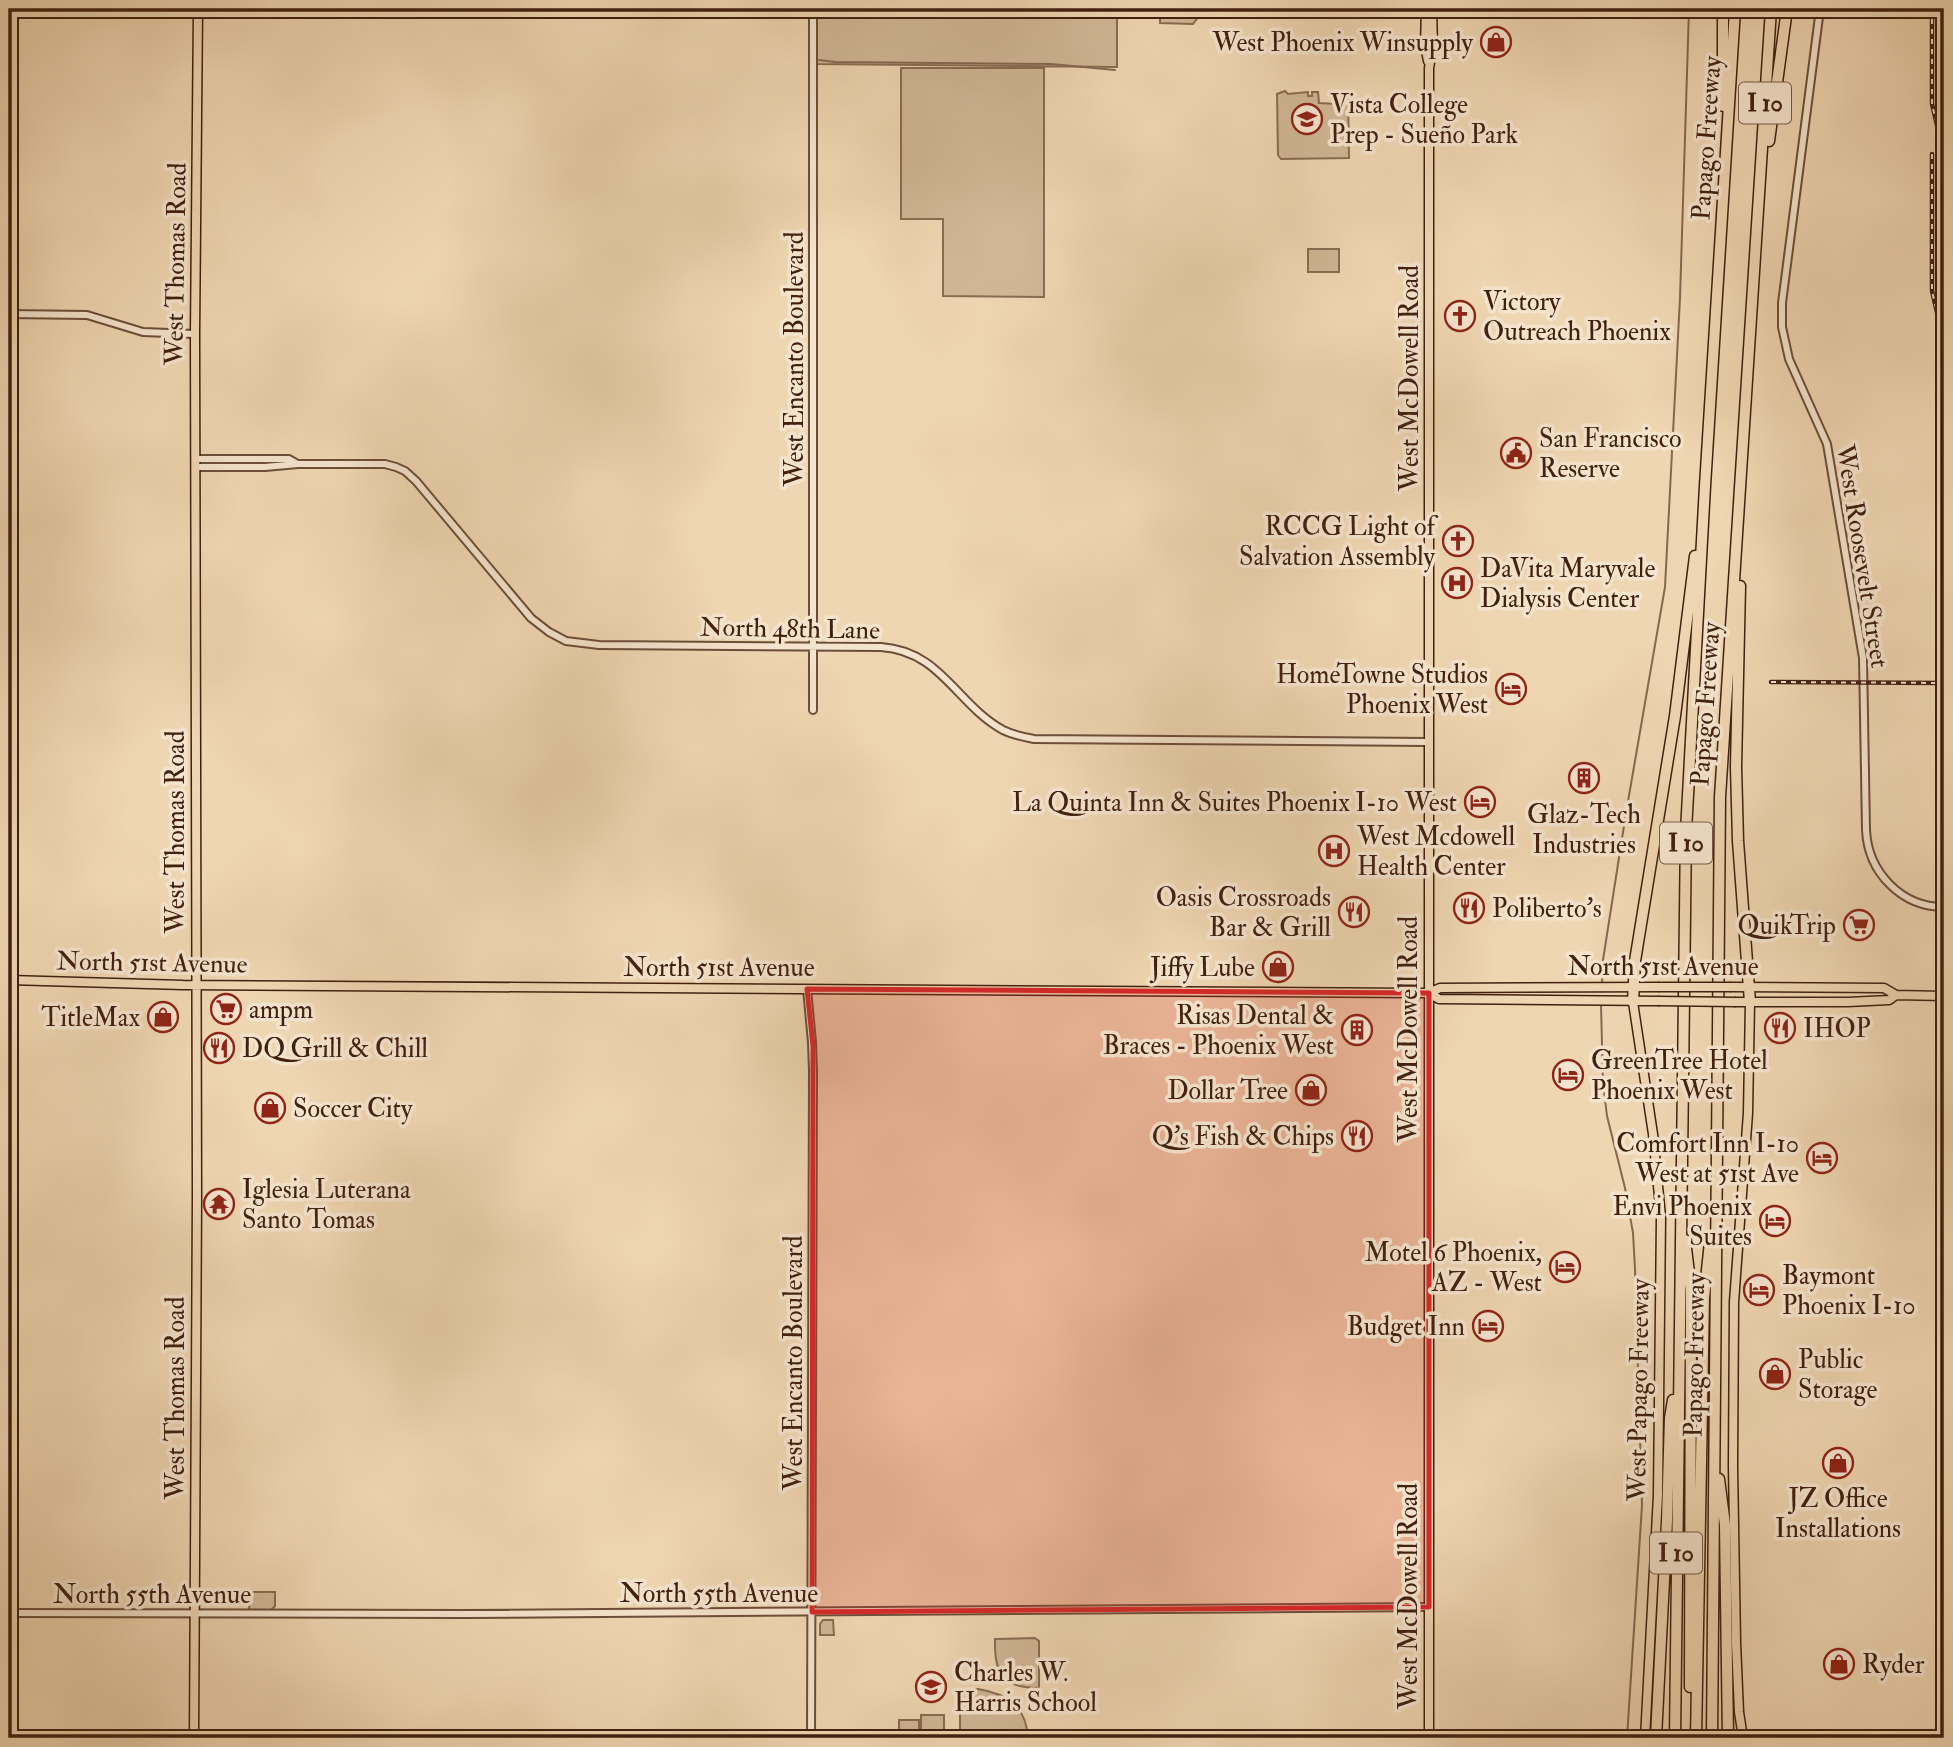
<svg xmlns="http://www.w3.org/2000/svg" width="1953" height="1747" font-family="'IM FELL Double Pica',serif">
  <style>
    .green { fill: #d1b796; stroke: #896c52; stroke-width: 2 }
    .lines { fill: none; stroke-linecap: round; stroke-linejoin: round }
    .stream { stroke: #866850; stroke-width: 2 }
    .minor-casing { stroke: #6c4e38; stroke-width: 10 }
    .major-casing { stroke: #41200f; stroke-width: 11 }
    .highway-casing { stroke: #41200f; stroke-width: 13 }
    .minor { stroke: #f5e4cd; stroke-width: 6 }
    .major { stroke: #efd6b2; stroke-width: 8 }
    .highway { stroke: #efd6b2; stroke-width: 10 }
    .rail-casing { stroke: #41200f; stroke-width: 4.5 }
    .rail { stroke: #f5e4cd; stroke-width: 2; stroke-dasharray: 5; stroke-linecap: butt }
    .major-bridge-casing { stroke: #41200f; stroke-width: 11; stroke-linecap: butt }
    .major-bridge { stroke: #efd6b2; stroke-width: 8 }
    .marked { fill: #d62828; fill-opacity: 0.2; stroke: #d62828; stroke-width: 5; stroke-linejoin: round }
    .labels { text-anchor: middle; stroke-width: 7; stroke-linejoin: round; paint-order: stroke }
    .shield { fill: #f5e4cd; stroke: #775b48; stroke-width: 2 }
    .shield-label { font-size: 24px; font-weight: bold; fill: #41200f }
    .poi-label { font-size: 26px; fill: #41200f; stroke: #f5e4cd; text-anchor: start }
    .street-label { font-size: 26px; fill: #41200f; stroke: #f5e4cd }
  </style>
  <rect width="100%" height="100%" fill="#efd6b2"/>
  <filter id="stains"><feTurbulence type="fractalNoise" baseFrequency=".00286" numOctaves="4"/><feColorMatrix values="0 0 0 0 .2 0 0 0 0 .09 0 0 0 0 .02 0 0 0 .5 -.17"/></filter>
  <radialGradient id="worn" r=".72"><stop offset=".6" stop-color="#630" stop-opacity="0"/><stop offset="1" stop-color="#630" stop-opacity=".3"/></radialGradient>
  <path class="green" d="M817,9H1117V67L817,64Z
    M1160,9H1199V16L1193,24L1160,23Z
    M901,68H1044V297L943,296V219H901Z
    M1285,91L1288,94L1308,92V96H1312V92H1318L1319,103L1337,104L1338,93H1348L1349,158L1281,159L1278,155L1277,94Z
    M1308,249H1339V272H1308Z
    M250,1592H275V1606L271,1610H249Z
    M823,1620H833L834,1635H820V1624Z
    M1035,1638L1039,1641V1688C1002,1688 994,1673 995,1639Z
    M978,1689C1008,1694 1026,1706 1028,1738H960V1690Z
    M921,1715H944V1738H921Z
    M899,1720H919V1738H899Z"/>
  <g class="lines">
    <path class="stream" d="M819,60L835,62L1051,64L1115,70
      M1602,985L1603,960L1626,813L1665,587L1680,298L1689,9
      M1601,1005L1603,1083L1607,1116L1625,1188L1633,1233L1635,1269L1642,1505L1627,1738"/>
    <g class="minor-casing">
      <path id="minor" d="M813,9V710
        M1820,9L1782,303V327L1789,359L1827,444L1863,658L1866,830C1868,872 1901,907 1944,907
        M9,314L87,315L143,332L195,334
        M195,459H289L296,463
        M195,467H265L298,464H385L396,467L405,471L416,481L531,618L549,632L566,641L599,645L881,647C941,651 956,704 1003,730C1013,735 1023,737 1034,739L1429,742
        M807,989L812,1042L813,1071L811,1738
        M9,1613L464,1614L1429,1607"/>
    </g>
    <g class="major-casing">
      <path id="major" d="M1426,9L1425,46L1428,61
        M9,980L183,985L1414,993H1429L1440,988L1658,987
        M1731,987L1884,988L1896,995
        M1429,993L1439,999L1658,1001
        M1633,1002L1653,1134L1661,1217L1658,1495L1645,1738
        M1736,1002H1848L1889,1000L1896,995L1944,996
        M194,1738L197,1197L195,334L198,9
        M1429,1738V68L1433,46L1432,9
        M1743,1738L1739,1712L1736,1643L1733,1466L1734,1302L1748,1113L1750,1002"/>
    </g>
    <g class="highway-casing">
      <path id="highway" d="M1723,106V9
        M1769,141L1787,9
        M1740,586L1736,767L1738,841L1750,1002
        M1633,1002L1635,961L1675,716L1695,556
        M1685,1240L1691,1289L1690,1687
        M1719,1479L1725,1525L1728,1738
        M1656,1738L1667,1520L1670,1418L1673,1400
        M1675,1738L1686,831L1705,486L1735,9
        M1696,1738L1704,1298L1710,1242
        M1712,1738L1720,797L1771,9"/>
    </g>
    <use href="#minor" class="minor"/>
    <use href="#major" class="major"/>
    <use href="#highway" class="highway"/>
    <g class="rail-casing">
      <path id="rail" d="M1932,9V104L1944,155
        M1932,154V291L1944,342
        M1771,682L1944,683"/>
    </g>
    <use href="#rail" class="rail"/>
    <g class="major-bridge-casing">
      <path id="major-bridge" d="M1658,987H1731
        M1658,1001L1736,1002"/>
    </g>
    <use href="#major-bridge" class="major-bridge"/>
  </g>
  <path class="marked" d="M807,989L1429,993V1607L812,1612L813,1046Z"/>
  <defs>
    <g id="shop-ring" transform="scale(1.575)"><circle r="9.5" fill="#f5e4cd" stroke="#8f2418" stroke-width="1.5"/><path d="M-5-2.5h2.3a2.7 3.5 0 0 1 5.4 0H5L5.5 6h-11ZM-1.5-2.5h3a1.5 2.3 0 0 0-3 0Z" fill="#8f2418"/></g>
    <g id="school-ring" transform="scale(1.575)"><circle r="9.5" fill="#f5e4cd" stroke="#8f2418" stroke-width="1.5"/><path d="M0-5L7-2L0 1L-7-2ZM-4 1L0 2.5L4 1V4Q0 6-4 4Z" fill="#8f2418"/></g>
    <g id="church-ring" transform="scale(1.575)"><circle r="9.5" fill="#f5e4cd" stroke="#8f2418" stroke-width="1.5"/><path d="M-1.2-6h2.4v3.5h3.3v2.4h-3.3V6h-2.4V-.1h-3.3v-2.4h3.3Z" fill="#8f2418"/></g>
    <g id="civic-ring" transform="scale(1.575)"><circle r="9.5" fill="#f5e4cd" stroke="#8f2418" stroke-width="1.5"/><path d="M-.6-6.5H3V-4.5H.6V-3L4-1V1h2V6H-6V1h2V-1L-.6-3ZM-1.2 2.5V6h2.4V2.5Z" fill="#8f2418"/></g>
    <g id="hospital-ring" transform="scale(1.575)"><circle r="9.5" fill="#f5e4cd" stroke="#8f2418" stroke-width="1.5"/><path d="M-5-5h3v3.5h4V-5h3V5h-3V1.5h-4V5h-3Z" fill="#8f2418"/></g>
    <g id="hotel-ring" transform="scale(1.575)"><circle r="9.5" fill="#f5e4cd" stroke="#8f2418" stroke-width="1.5"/><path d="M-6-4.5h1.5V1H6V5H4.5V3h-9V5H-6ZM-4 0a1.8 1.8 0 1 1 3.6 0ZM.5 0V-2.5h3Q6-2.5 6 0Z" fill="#8f2418"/></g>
    <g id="building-ring" transform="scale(1.575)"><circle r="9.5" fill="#f5e4cd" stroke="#8f2418" stroke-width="1.5"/><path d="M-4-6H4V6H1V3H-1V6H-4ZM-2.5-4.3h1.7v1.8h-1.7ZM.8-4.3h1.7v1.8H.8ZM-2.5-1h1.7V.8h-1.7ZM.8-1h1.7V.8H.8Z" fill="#8f2418"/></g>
    <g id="restaurant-ring" transform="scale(1.575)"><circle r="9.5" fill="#f5e4cd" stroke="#8f2418" stroke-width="1.5"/><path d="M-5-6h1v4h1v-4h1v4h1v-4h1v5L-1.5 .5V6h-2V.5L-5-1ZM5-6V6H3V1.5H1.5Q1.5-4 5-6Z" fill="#8f2418"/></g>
    <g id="supermarket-ring" transform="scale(1.575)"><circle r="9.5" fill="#f5e4cd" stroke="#8f2418" stroke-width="1.5"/><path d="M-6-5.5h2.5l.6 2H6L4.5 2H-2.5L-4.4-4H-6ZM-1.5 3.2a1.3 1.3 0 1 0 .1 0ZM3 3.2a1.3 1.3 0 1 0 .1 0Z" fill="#8f2418"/></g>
    <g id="temple-ring" transform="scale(1.575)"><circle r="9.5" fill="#f5e4cd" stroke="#8f2418" stroke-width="1.5"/><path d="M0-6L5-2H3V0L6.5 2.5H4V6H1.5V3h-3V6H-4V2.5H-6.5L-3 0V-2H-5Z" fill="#8f2418"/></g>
  </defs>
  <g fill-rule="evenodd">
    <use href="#shop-ring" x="1496" y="42"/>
    <use href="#school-ring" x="1307" y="119"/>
    <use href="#church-ring" x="1460" y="316"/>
    <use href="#civic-ring" x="1516" y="453"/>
    <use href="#church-ring" x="1458" y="541"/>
    <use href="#hospital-ring" x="1457" y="583"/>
    <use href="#hotel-ring" x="1511" y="689"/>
    <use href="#building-ring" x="1584" y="778"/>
    <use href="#hotel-ring" x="1480" y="802"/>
    <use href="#hospital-ring" x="1334" y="851"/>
    <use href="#restaurant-ring" x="1469" y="908"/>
    <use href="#restaurant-ring" x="1354" y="912"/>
    <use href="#supermarket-ring" x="1859" y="925"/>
    <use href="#shop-ring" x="1278" y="967"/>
    <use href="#supermarket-ring" x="226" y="1009"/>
    <use href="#shop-ring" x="163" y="1017"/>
    <use href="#restaurant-ring" x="1780" y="1028"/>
    <use href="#building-ring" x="1357" y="1030"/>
    <use href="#restaurant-ring" x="219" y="1048"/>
    <use href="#hotel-ring" x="1568" y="1075"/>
    <use href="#shop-ring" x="1311" y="1090"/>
    <use href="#shop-ring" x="270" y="1108"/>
    <use href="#restaurant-ring" x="1357" y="1136"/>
    <use href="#hotel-ring" x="1822" y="1158"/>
    <use href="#temple-ring" x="219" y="1204"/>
    <use href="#hotel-ring" x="1775" y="1221"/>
    <use href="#hotel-ring" x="1565" y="1267"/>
    <use href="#hotel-ring" x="1759" y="1290"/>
    <use href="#hotel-ring" x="1488" y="1326"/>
    <use href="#shop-ring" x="1775" y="1374"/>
    <use href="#shop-ring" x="1838" y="1463"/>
    <use href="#shop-ring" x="1839" y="1664"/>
    <use href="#school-ring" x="931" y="1687"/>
  </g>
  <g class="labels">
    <g class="shield">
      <rect x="1739" y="82.5" width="52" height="41" rx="5"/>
      <rect x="1660" y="822.5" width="52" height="41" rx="5"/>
      <rect x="1650" y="1532.5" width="52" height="41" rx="5"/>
    </g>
    <g class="shield-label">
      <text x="1765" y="111">I 10</text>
      <text x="1686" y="851">I 10</text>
      <text x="1676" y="1561">I 10</text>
    </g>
    <g class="poi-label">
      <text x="1473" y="51" text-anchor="end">West Phoenix Winsupply</text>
      <text x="1330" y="113">Vista College<tspan x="1330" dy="30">Prep - Sueño Park</tspan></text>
      <text x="1483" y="310">Victory<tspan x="1483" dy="30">Outreach Phoenix</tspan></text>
      <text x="1539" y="447">San Francisco<tspan x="1539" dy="30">Reserve</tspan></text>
      <text x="1435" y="535" text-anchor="end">RCCG Light of<tspan x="1435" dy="30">Salvation Assembly</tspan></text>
      <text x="1480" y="577">DaVita Maryvale<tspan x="1480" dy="30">Dialysis Center</tspan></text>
      <text x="1488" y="683" text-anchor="end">HomeTowne Studios<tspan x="1488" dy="30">Phoenix West</tspan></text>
      <text x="1457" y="811" text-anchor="end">La Quinta Inn &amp; Suites Phoenix I-10 West</text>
      <text x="1584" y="823" text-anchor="middle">Glaz-Tech<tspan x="1584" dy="30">Industries</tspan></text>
      <text x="1357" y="845">West Mcdowell<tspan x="1357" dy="30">Health Center</tspan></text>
      <text x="1331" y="906" text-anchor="end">Oasis Crossroads<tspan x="1331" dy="30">Bar &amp; Grill</tspan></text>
      <text x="1492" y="917">Poliberto's</text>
      <text x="1836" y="934" text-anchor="end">QuikTrip</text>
      <text x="1255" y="976" text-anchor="end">Jiffy Lube</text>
      <text x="249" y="1018">ampm</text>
      <text x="1334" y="1024" text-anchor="end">Risas Dental &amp;<tspan x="1334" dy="30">Braces - Phoenix West</tspan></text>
      <text x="140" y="1026" text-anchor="end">TitleMax</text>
      <text x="1803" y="1037">IHOP</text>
      <text x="242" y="1057">DQ Grill &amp; Chill</text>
      <text x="1591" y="1069">GreenTree Hotel<tspan x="1591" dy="30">Phoenix West</tspan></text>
      <text x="1288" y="1099" text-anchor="end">Dollar Tree</text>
      <text x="293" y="1117">Soccer City</text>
      <text x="1334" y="1145" text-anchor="end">Q's Fish &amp; Chips</text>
      <text x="1799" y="1152" text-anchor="end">Comfort Inn I-10<tspan x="1799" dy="30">West at 51st Ave</tspan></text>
      <text x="242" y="1198">Iglesia Luterana<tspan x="242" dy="30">Santo Tomas</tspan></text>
      <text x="1752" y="1215" text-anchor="end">Envi Phoenix<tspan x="1752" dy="30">Suites</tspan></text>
      <text x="1542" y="1261" text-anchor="end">Motel 6 Phoenix,<tspan x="1542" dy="30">AZ - West</tspan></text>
      <text x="1782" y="1284">Baymont<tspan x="1782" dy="30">Phoenix I-10</tspan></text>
      <text x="1465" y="1335" text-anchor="end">Budget Inn</text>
      <text x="1798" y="1368">Public<tspan x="1798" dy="30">Storage</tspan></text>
      <text x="1838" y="1507" text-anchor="middle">JZ Office<tspan x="1838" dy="30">Installations</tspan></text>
      <text x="1862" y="1673">Ryder</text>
      <text x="954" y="1681">Charles W.<tspan x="954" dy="30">Harris School</tspan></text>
    </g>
    <g class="street-label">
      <text transform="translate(1706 138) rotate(-86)" y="9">Papago Freeway</text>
      <text transform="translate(175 264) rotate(-89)" y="9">West Thomas Road</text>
      <text transform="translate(794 359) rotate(-90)" y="9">West Encanto Boulevard</text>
      <text transform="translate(1409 378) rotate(-90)" y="9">West McDowell Road</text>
      <text transform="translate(1863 556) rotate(81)" y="9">West Roosevelt Street</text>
      <text transform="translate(790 628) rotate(1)" y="9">North 48th Lane</text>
      <text transform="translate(1705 704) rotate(-86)" y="9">Papago Freeway</text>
      <text transform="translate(175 832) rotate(-90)" y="9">West Thomas Road</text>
      <text transform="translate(152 962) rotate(1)" y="9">North 51st Avenue</text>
      <text x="1663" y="975">North 51st Avenue</text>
      <text x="719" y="976">North 51st Avenue</text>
      <text transform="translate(1408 1029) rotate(-90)" y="9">West McDowell Road</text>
      <text transform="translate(1694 1355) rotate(-89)" y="9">Papago Freeway</text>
      <text transform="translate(793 1363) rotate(-90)" y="9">West Encanto Boulevard</text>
      <text transform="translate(1638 1390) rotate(-89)" y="9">West Papago Freeway</text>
      <text transform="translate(175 1398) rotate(-90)" y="9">West Thomas Road</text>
      <text x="719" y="1602">North 55th Avenue</text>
      <text x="152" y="1603">North 55th Avenue</text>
      <text transform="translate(1408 1596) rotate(-90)" y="9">West McDowell Road</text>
    </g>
  </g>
  <rect width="1953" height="1747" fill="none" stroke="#efd6b2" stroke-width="35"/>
  <rect x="10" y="10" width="1932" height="1726" fill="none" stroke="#41200f" stroke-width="3.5"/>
  <rect x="18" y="18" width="1918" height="1712" fill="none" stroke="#41200f" stroke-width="2"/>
  <rect width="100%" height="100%" filter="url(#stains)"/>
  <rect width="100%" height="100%" fill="url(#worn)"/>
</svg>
